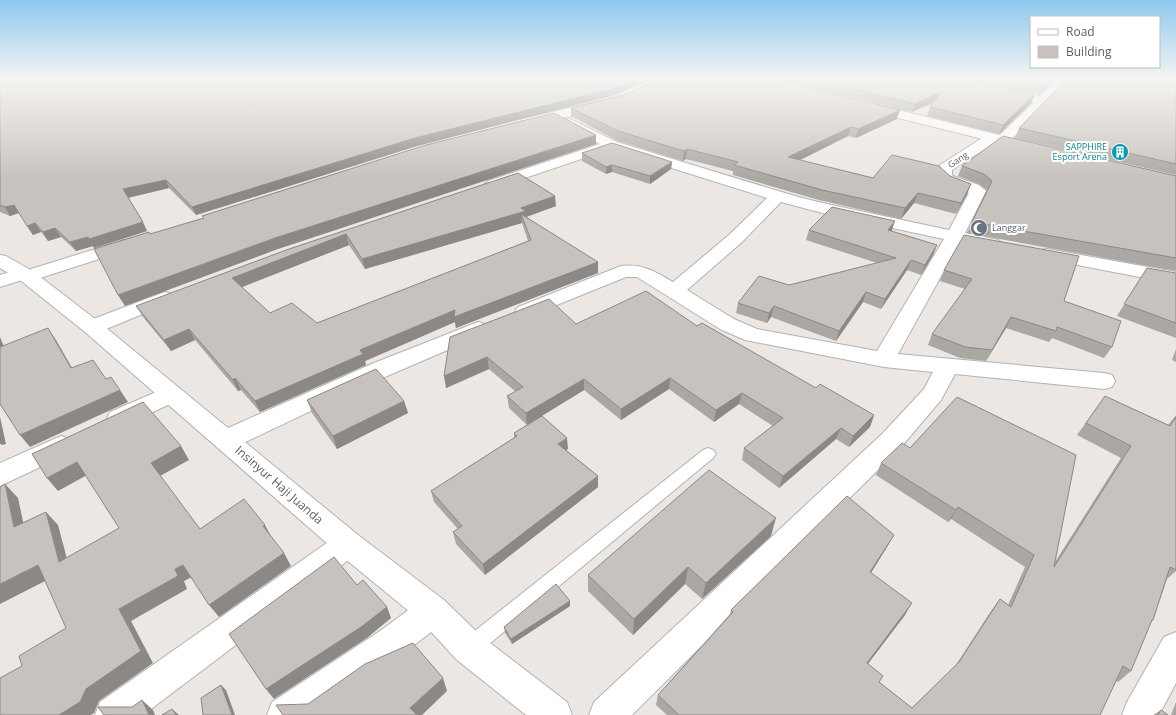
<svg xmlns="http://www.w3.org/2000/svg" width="1176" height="715" font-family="'Open Sans',sans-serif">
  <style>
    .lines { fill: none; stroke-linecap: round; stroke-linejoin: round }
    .service-casing { stroke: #afb3b6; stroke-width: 2 }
    .minor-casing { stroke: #afb3b6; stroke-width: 2 }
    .tertiary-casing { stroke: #afb3b6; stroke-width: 2 }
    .service { fill: #fff; fill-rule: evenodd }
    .minor { fill: #fff; fill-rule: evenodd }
    .tertiary { fill: #fff; fill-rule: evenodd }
    .wall { fill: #aba7a3; fill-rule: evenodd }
    .shaded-wall { fill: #8b8885 }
    .building { fill: #c7c2be; stroke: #8b8885 }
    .labels { text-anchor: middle; stroke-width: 4; stroke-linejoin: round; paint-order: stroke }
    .far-culture-label { font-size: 9px; fill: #0d838f; stroke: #fff; text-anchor: end }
    .far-street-label { font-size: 9px; fill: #5a5f61; stroke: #fff }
    .far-worship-label { font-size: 9px; fill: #5b616d; stroke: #fff; text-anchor: start }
    .near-street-label { font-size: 12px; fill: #5a5f61; stroke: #fff }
  </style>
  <rect width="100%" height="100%" fill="#ece7e2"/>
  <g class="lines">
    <g class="service-casing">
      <path id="service" d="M708,448L713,450L716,454L713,458L476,655L469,658L462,655L459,648L462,641L703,450Z"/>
    </g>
    <g class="minor-casing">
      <path id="minor" d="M946,79H967L1040,96L1057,79H1069L1008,143L1003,144L997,141L952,170V175L953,176L979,185L986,191L965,233L998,240L1001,244L998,248L992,249L960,242L898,354L1104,373L1112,375L1115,381L1112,387L1104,389L955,374L941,400L901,447L632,715H589L594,702L883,433L924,389L933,372L884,367L745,340L720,329L637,277H626L532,315L525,317L518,315L515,311L518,307L621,266C642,263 656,272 673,282L730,234L767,198L611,149L498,187L493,189L488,187L485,184L488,181L600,144L565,126L564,123L565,120L570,119L617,142L798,197L827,204L949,230L969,193C958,188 944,187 937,176L940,165L987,135L992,134L998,137L1034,102L947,81ZM781,202L826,214L944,239L877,351L757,329L734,319L687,290L742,242Z
        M600,101L604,102L606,105L604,108L528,126L523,125L522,122L523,119Z
        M124,240L130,241L133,245L130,249L34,280L27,282L22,280L0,287V275L23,268L28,270Z
        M1047,249L1176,272V284L1041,258L1038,254L1041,250Z
        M165,292L172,294L175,298L172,302L99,332L92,333L85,332L82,327L85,322Z
        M478,322L485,324L488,329L485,334L359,388L235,447L226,449L217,447L213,440L217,433L374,363Z
        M170,386L178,388L182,394L178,400L128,424L119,427L110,424L107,418L110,412Z
        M61,436L70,439L74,446L70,453L0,486V463Z
        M348,531L358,535L363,544L358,553L143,715H95L100,702L338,535Z
        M433,596L444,600L449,611L444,622L404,653L316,715H267L272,702L380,631L422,600Z
        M1176,632V683L1159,715H1122L1127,702L1164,637Z"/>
    </g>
    <g class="tertiary-casing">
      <path id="tertiary" d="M870,103L1032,143L1034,146L1032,149L1027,150L866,110L864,107L866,104Z
        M0,255L6,256L34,272L99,322L358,535L444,600L481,636L567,702L572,715H526L457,660L422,622L338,553L85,332L20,280L0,268Z"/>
    </g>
    <use href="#service" class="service"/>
    <use href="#minor" class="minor"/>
    <use href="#tertiary" class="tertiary"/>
  </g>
  <path class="wall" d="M0,79L615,95L417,146L196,215L169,188L128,198L147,231L94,248L93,246L76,251L61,237L48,241L41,232L33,235L19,213L10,216L0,212Z
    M780,79H971L1035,94L1031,103L999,134L927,116L930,107L933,103L912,112Z
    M975,79H1055L1040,94Z
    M1176,79V175L1015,138L1019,128Z
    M624,95L897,119L856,138L848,136L800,160L873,178L950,176L971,184L967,194L956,214L914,203L901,219L819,200L733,175V171L686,159L683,161L618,141L571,116V108Z
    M582,153L672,162L671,169L650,184L612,172L606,174L582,161Z
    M962,166L1176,176V271L967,233L987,190L979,184L958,176Z
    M518,173L556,206L526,217L598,273L456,328L455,322L365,361L366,365L260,412L241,390L238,391L195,340L171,351L143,317L136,306ZM522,223L528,241L317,323L270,313L242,287L349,245L365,269Z
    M809,230H892L891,231L937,245L933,255L921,275L907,270L881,309L863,302L836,341L771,317L767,323L736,313L738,303L789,285L877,263L806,240Z
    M1147,268L1176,273V338L1117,316Z
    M944,270L1064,301L1112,347L1104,358L1052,338L1049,342L1006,328L986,361L960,358L928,345L932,334L965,289L940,281Z
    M576,324L697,326L816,388L874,415L870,427L849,447L836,439L779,488L742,460L744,448L773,426L739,404L714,422L669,389L621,420L584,390L527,425L509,408L507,396L516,392L489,369L446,388L450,337Z
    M1176,349V362L1172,360Z
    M1105,396L1168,425L1176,415V571L1167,579L1153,620L1150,623L1131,671L1118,682L1116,681L1100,715H667L656,705L658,695L730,614L731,610L894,535L887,547L871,573L905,615L868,664L879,682L912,708L954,668L991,611L1000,599L1008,605L1025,567L951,519L948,522L876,475L881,463L1055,562L1121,458L1077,435Z
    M307,400L404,401L408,413L337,449L312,413Z
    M514,433L568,449L566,450L598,476V487L485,575L456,544L453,532L458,529L434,502L431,491L514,438Z
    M771,536L702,599L685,584L633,635L588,591V575Z
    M570,601V606L512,644L505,633L504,627Z
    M1176,702V715H1171Z
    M1161,710L1168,715H1153Z"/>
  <path class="shaded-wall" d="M635,79H652L615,95L417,146L196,215L192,207L415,138Z
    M1050,79H1055L1040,94L1043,86Z
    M942,91L939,100L912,112L915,104Z
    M1035,94L1031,103L999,134L1003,125Z
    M900,110L897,119L856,138L858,129Z
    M851,127L848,136L786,167L788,157Z
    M596,135V144L278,249L125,306L118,295L275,238Z
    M687,149L686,159L683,161L684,151Z
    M672,162L671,169L650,184V176Z
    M612,165V172L606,174V167Z
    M166,180L169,188L127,198L123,189Z
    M971,184L967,194L956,214L961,203Z
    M918,193L914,203L901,219L905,208Z
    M555,196L556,206L526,217L521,214L522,223L365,269L362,259L521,208Z
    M14,205L19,213L10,216L5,207Z
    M895,221L892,230L884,239L888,230Z
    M143,222L147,231L94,248L93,246L76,251L70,242Z
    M35,223L41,232L33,235L27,226Z
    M55,228L61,237L48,241L43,232Z
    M346,234L349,245L237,289L232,278Z
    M937,245L933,255L921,275L925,265Z
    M911,260L907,270L881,309L885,299Z
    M598,262V273L456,328L455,322L365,361L366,365L260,412L255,401L360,350L455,310Z
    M866,292L863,302L836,341L839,331Z
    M774,306L771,317L767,323L769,313Z
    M1011,317L1006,328L986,361L992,350Z
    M48,328L56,340L79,380L71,368Z
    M189,329L195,340L171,351L164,340Z
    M0,337L9,359L0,347Z
    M487,357L489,369L446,388L444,376Z
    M235,378L241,390L238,391L233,380Z
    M670,378L669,389L621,420V409Z
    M584,379V390L527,425L526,413Z
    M120,390L128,402L30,447L20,435Z
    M742,393L739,404L714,422L716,410Z
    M404,401L408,413L337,449L333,436Z
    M874,415L870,427L849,447L853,436Z
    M0,417L6,444L2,445L1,444H0Z
    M841,428L836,439L779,488L783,476Z
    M567,438L568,449L559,455L558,444Z
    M181,446L189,460L160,476L151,463Z
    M77,462L87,475L58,491L47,478Z
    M598,476V487L485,575L483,564Z
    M5,484L18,498L27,540L14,527Z
    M958,507L951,519L948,522Z
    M46,512L58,525L71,574L59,562Z
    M776,518L771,536L702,599L706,583Z
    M265,525L272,538L263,526Z
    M894,535L887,547L864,584L870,572Z
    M284,553L291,566L219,617L209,605Z
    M38,565L51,578L0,604V584Z
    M183,565L192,577L184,581L187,589L131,621L153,663L99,701L94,713L91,715H59L119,609L175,569Z
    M688,567L685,584L633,635L634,619Z
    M570,601V606L512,644L511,639Z
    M912,603L905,615L860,674L867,663Z
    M387,607L391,618L367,638L274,699L266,689Z
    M443,678L447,691L422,715H414L410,708Z
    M221,685L226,690L235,715H232Z
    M142,700L153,710L155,715H149Z
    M172,709L179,715H176Z"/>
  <path class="building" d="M0,79H635L615,88L415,138L192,207L166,180L123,189L143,222L89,239L88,237L70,242L55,228L43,232L35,223L27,226L14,205L5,207L0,205Z
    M659,79H775L900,110L858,129L851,127L788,157L873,178L892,155L939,166L950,176L971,184L961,203L918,193L905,208L822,190L734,165L738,162L687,149L684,151L618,131L571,108L624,95Z
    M815,79H971L1035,94L1003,125L930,107L942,91L915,104Z
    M1014,79H1050L1043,86Z
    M1067,79H1176V164L1019,128Z
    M554,113L596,135L275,238L118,295L94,249L149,232L150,234L204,218L202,216L426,145Z
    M1003,136L1176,176V258L972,222L992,181L984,174L962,166Z
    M612,143L672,162L650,176L612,165L606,167L582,153Z
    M518,173L555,196L521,208L526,211L362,259L346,234L232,278L270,313L292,303L317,323L531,240L521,214L598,262L454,317L455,310L360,350L363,354L255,401L235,378L233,380L189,329L164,340L136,306L289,249Z
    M832,207L895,221L888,230L937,245L925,265L911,260L885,299L866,292L839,331L774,306L769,313L738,303L759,276L789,285L896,258L809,230Z
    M964,235L1079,256L1064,301L1121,321L1112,347L1057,327L1056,331L1011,317L992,350L965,347L932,334L972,279L944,270Z
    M1147,268L1176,273V323L1124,304Z
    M646,291L697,326L702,323L816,388L820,384L874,415L853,436L841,428L783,476L744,448L783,418L742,393L716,410L670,378L621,409L584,379L526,413L507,396L523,387L487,357L444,376L450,337L549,299L576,324Z
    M48,328L71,368L93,360L106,379L111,377L120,390L20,435L0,404V347Z
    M376,369L404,401L333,436L307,400Z
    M1105,396L1170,426L1176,417V570L1170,567L1153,620H1152L1131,671L1123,666L1100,715H679L658,695L733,612L731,610L847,496L894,535L870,572L912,603L867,663L883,676L879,682L912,708L959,662L1000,599L1011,607L1034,555L958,507L956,510L881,463L902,443L910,448L957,397L1076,455L1054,567L1131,446L1086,423Z
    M143,402L181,446L151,463L200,529L244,499L265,525L263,526L284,553L209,605L183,565L175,569L178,576L119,609L141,651L86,689L80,702L59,715H0V678L22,666L19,656L66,628L38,565L0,584V487L5,484L14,527L46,512L59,562L119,528L77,462L47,478L32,454Z
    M542,416L567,438L558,444L598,476L483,564L453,532L462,526L431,491L517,436L514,433Z
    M709,470L776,518L706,583L688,567L634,619L588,575Z
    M334,557L357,585L363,580L387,607L361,627L266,689L229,634Z
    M556,584L570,601L511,639L504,627Z
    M413,643L443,678L410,708L417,715H283L276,705L308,704L365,664Z
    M221,685L232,715H203L201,698Z
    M142,700L149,715H104L98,707H132Z
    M172,709L176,715H162Z
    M1161,710L1168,715H1158Z"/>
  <linearGradient id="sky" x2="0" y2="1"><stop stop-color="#8dc8ef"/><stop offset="0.44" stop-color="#f6f4f2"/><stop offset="1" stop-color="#f6f4f2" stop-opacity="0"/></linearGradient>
  <rect width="1176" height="179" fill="url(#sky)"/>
  <defs>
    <g id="building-disc" transform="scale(0.9)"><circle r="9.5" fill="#0f9aa8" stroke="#fff"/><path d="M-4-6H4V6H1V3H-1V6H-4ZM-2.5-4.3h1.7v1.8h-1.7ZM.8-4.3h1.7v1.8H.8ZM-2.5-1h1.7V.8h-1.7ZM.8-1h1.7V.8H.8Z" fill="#fff"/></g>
    <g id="mosque-disc" transform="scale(0.9)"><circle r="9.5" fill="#6b7280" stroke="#fff"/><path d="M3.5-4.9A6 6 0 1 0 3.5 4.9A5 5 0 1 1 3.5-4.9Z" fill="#fff"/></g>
  </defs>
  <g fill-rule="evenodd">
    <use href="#building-disc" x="1120" y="152"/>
    <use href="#mosque-disc" x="979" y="228"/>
  </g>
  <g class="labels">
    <g class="far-culture-label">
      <text x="1107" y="150">SAPPHIRE<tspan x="1107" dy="10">Esport Arena</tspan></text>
    </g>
    <g class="far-street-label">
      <text transform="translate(958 160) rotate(-33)" y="3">Gang</text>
    </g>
    <g class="far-worship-label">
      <text x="992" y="231">Langgar</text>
    </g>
    <g class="near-street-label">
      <text transform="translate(279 485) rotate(41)" y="4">Insinyur Haji Juanda</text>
    </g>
  </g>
  <rect x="1030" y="16" width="130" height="52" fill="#ffffff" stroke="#bdbfc0"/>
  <rect x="1038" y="29" width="20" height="6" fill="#ffffff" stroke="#bdbfc0"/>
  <text x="1066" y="36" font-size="12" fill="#5a5f61">Road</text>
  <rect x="1038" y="46" width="20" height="12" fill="#c7c2be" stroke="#bdbfc0"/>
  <text x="1066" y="56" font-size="12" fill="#5a5f61">Building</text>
</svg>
